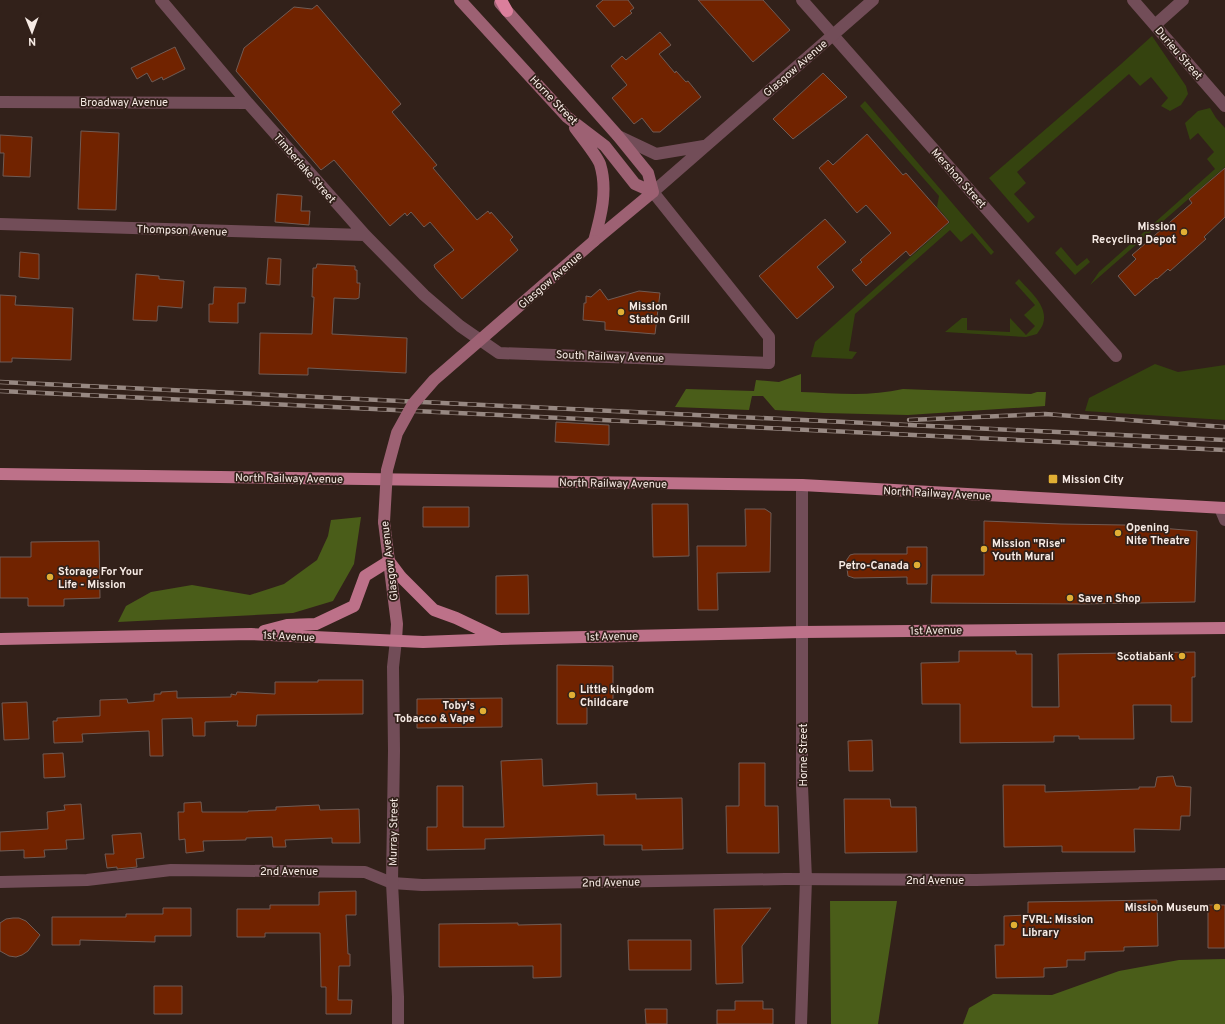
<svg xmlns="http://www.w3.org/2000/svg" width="1225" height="1024" font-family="Overpass,sans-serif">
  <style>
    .green { fill: #35430f }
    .forest { fill: #4a5d19 }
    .building { fill: #712300; stroke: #705b54 }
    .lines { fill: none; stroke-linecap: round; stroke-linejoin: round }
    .minor { stroke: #724d58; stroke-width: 12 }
    .tertiary { stroke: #724d58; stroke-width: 12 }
    .secondary { stroke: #9d6173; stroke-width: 12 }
    .primary { stroke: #bd7189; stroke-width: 12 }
    .motorway { stroke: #db7f9c; stroke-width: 12 }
    .rail-casing { stroke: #978882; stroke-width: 4.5 }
    .rail { stroke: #32211a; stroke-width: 3; stroke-dasharray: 9; stroke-linecap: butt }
    .secondary-bridge { stroke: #9d6173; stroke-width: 12 }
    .poi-dot { fill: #e1af34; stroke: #32211a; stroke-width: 1.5 }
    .labels { text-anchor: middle; stroke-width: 3.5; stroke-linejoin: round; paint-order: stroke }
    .street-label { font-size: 11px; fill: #f7ebe5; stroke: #32211a }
    .poi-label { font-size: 11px; font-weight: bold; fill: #f7ebe5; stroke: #32211a; text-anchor: start }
  </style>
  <rect width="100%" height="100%" fill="#32211a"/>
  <path class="green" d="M1152,36L1186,86L1188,94L1181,105L1170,111L1161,106L1168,98L1151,77L1140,86L1129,74L1017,172L1026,183L1014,194L1035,217L1028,223L989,178L1120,65Z
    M865,101L994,252L991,255L972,233L961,242L950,230L855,314L849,351L857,352L852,359L811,357L815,342L950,222L937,207L939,196L860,106Z
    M1210,108L1216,118L1225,128V167L1090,285L1099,272L1215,169L1207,159L1214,152L1198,133L1190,140L1185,123L1198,111Z
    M1061,247L1077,266L1087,258L1090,262L1075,275L1055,253Z
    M1019,279C1029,291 1049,306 1043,324C1042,327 1039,331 1037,334L1026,337L945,332L962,318H967V330L1010,332V318L1026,335L1035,326L1024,315L1035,305L1015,283Z
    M1155,364L1178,372L1225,365V420L1085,411L1089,398Z"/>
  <path class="forest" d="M801,374V392C835,393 869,397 903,389L1031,394L1037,392H1046L1045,406L908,415L824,413L775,410L763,396H752L749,410L675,407L686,389L754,391L756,380L779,382Z
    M361,517L354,564L333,601L293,613L118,622L126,606L151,592L192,585L250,595L284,584L317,560L328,536L331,520Z
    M830,901H897L878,1024H831Z
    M1225,959V1024H963L969,1008L993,994L1052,995L1119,971L1179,960Z"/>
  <path class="building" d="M603,0H628L634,8L630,11L632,13L614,27L596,6Z
    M698,0H763L790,30L753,62Z
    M317,5L401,104L392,112L437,165L433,168L477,220L488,211L490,214L491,212L513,237L510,240L518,250L462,299L435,268L434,265L454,250L430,222L424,227L411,212L407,216L405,213L390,226L334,160L321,170L236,71L244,48L294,7L312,9Z
    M660,32L671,45L659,54L675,73L676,71L686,82L688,81L701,97L660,132H653L642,118L634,124L612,98L627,85L611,66L622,56L626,60Z
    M175,47L185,69L163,80L162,77L152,82L147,73L137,79L131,68Z
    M823,73L847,97L793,139L773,119Z
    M81,131L119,133L116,210L78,209Z
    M867,134L903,175L906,173L949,222L910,256L906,251L866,286L852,270L862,262L860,260L891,233L866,205L857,213L819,168L828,160L833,165Z
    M0,135L32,137L30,177L3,176L4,153H0Z
    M1225,168V217L1204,237L1206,239L1170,271L1168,269L1157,279L1156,278L1135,296L1118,276L1136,259L1132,255L1192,203L1189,199Z
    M277,194L302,196L301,211H310L309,225L275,222Z
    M825,219L846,242L817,267L834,287L797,319L759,276Z
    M20,252L39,254V279L19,277Z
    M268,258L281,259L280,285L266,284Z
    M317,264L355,266V270H357V283H360L359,298L356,299L334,298L332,334L407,338L406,373L308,368V375L259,374L260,333L312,334L314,297H312L313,268H316Z
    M136,274L159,276V279L184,281L182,308L158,306L157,321L133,320Z
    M214,287L246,288L245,303H238V323L209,322V304H213Z
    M600,289L608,300L639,291L660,293L655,334L605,330V322L583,320L584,303H586V296L591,297Z
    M0,295L16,296L15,305L73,308L71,360L12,358V362H0Z
    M556,422L609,425V445L555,442Z
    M652,504H688L689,556L653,557Z
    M423,507H469V527H423Z
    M745,509H765L771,513L770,572L717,573L718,610H698L697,546H746Z
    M984,521L1061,524L1124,525L1197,531L1195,602L1081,604L931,603L932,575H984Z
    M99,541L100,598L64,599V606H28V598H0V557H31V542Z
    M907,547H927V584H907V577L854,578L848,576L846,561L850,555L854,554H907Z
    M528,575L529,614H496V576Z
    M959,651H1016V654H1032V707H1059L1058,654L1195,652V677H1192V722H1171V705H1133L1134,739H1079V736H1054V742L960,743V704H922L921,663L959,662Z
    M557,665L613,666V702L587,703V724H557Z
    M318,680H363V714L257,715L256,726H237L238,721L205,722V736H193L192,718L162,719L163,756H150L149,731L82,734L83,742L54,743L53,721H57V718L100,716V700L127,699L128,703L154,701V694H161V692L177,691V698L231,697V694L236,695L237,692L275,694V682H318Z
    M502,698V727L417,728V699Z
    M27,702L29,739L4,740L2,703Z
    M872,740L873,771H849L848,741Z
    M63,753L65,777L44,778L43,754Z
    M542,759L543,786L597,783V795L636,794V799L682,798L683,849L642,850V845H604V835L485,839V849L427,850V827H437V786H463V827H504L501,761Z
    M739,763H765V806H778L779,853H727L726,806H739Z
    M1173,776L1176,786L1191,787L1190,816H1181L1180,830L1134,829L1135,852H1062V846L1004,847L1003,785H1045V792L1139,789V787H1155L1157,777Z
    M844,799H890L891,807H916L917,852L845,853Z
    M201,802L202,812H248V811L276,810V807L319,805L320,810L359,809L360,843H332V838L285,840L286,847H273L272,837L246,838V840L203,841L204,851L186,853L185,839L179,840L178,812H184V803Z
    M81,804L84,839L66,840L67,849L44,850L45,857L24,858V850L0,851V832L48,829L47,812L65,810L64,805Z
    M141,833L144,858L136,859L137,867L117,869V867L107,868L105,854H114L112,835Z
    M356,891V915H346L348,954H350V966H339L338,1000H352L351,1014H326V987H321L320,933H265V937H237V909H270V905H319V892Z
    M1157,900L1158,946L1124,947V951L1085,952V960H1067V967L1044,968V977L996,978L995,945H1004V916L1028,915V902Z
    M1208,905H1225V948H1208Z
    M163,908H191V936H155V942L80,940V945H52V917H126V914H163Z
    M771,908L742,946L743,983L716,984L714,909Z
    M13,918H19L26,921L40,935L28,951L22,955L16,957L9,956L0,951V923L6,919Z
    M518,923V925L561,924V977L533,978V966L439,967V924Z
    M628,940H691V970H629Z
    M154,986H182V1014H154Z
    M735,1001H763V1009H773V1024H717V1010H735Z
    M645,1009H667V1024H646Z"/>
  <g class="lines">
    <path class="minor" d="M161,0L248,103L365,235L424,295L460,326L499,353L769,363V337L653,192
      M802,0L1116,356
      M1133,0L1225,106
      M1155,25L1183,0
      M0,102L248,103
      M0,224L365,235
      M1220,508L1225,520
      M0,882L87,880L171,870L365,872L392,883L422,885L785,879L976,880L1225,874
      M801,1024L806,879L802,786V632"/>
    <path class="tertiary" d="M618,136L656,154L704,146
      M653,192L873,0
      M802,485V632
      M396,640L393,667L394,751L392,883L398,997V1024"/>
    <path class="secondary" d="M460,0L567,117L605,146L635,184L653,192
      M500,3L618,136L648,173L653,192
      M575,128C581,136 597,156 600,164C608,190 601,216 594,241
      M594,241L653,192
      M384,522L397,624L396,640"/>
    <path class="primary" d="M0,474L802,485L1225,508
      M264,631L287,625L316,624L354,606L365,576L389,561L401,577L434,610L456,618L498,638
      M0,639L251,634L423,642L500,639L802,632L1225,628"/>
    <path class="motorway" d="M501,0L507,11"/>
    <g class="rail-casing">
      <path id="rail" d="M0,382L1225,440
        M0,391L1225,450
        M909,420L1045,414L1225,427"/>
    </g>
    <use href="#rail" class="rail"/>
    <path class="secondary-bridge" d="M384,522L387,470L397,433L413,404L434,380L594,241"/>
  </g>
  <g class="poi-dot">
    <circle cx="1184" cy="232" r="4"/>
    <circle cx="621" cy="312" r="4"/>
    <rect x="1048" y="474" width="10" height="10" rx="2"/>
    <circle cx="1118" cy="533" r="4"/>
    <circle cx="984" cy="549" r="4"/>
    <circle cx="917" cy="565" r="4"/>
    <circle cx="50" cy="577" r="4"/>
    <circle cx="1070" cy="598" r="4"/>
    <circle cx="1182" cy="656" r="4"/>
    <circle cx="572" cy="695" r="4"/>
    <circle cx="483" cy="711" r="4"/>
    <circle cx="1217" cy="907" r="4"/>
    <circle cx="1014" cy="925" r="4"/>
  </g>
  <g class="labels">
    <g class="street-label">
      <text transform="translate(1179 53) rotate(49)" y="4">Durieu Street</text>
      <text transform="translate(795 68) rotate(-41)" y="4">Glasgow Avenue</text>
      <text transform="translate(554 100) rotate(46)" y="4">Horne Street</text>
      <text x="124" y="106">Broadway Avenue</text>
      <text transform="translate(305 168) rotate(49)" y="4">Timberlake Street</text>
      <text transform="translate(959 178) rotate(48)" y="4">Mershon Street</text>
      <text transform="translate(182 230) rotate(2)" y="4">Thompson Avenue</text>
      <text transform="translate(550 280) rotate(-41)" y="4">Glasgow Avenue</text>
      <text transform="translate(610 356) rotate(2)" y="4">South Railway Avenue</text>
      <text transform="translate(289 478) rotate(1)" y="4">North Railway Avenue</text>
      <text transform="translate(613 483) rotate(1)" y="4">North Railway Avenue</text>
      <text transform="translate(937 493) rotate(3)" y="4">North Railway Avenue</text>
      <text transform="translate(389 561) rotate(-97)" y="4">Glasgow Avenue</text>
      <text transform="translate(936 630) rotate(-1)" y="4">1st Avenue</text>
      <text transform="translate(289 636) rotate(3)" y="4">1st Avenue</text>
      <text transform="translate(612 636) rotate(-1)" y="4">1st Avenue</text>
      <text transform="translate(803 755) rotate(-90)" y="4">Horne Street</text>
      <text transform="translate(393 832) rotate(-89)" y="4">Murray Street</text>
      <text x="289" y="875">2nd Avenue</text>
      <text x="935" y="884">2nd Avenue</text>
      <text transform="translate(611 882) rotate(-1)" y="4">2nd Avenue</text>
    </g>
    <g class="poi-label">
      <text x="1176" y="230" text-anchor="end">Mission<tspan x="1176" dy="13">Recycling Depot</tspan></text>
      <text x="629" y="310">Mission<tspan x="629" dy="13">Station Grill</tspan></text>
      <text x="1062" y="483">Mission City</text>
      <text x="1126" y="531">Opening<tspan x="1126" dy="13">Nite Theatre</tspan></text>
      <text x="992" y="547">Mission "Rise"<tspan x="992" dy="13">Youth Mural</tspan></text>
      <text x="909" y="569" text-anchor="end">Petro-Canada</text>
      <text x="58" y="575">Storage For Your<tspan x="58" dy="13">Life - Mission</tspan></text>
      <text x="1078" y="602">Save n Shop</text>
      <text x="1174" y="660" text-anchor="end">Scotiabank</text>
      <text x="580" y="693">Little kingdom<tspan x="580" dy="13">Childcare</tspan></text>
      <text x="475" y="709" text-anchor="end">Toby's<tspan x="475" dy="13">Tobacco &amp; Vape</tspan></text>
      <text x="1209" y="911" text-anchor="end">Mission Museum</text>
      <text x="1022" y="923">FVRL: Mission<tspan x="1022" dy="13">Library</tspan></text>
    </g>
  </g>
  <g transform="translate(32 32) rotate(179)" stroke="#32211a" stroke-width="3" paint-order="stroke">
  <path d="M0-3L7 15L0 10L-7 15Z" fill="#f7ebe5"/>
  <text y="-6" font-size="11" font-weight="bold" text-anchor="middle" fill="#f7ebe5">N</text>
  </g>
</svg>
